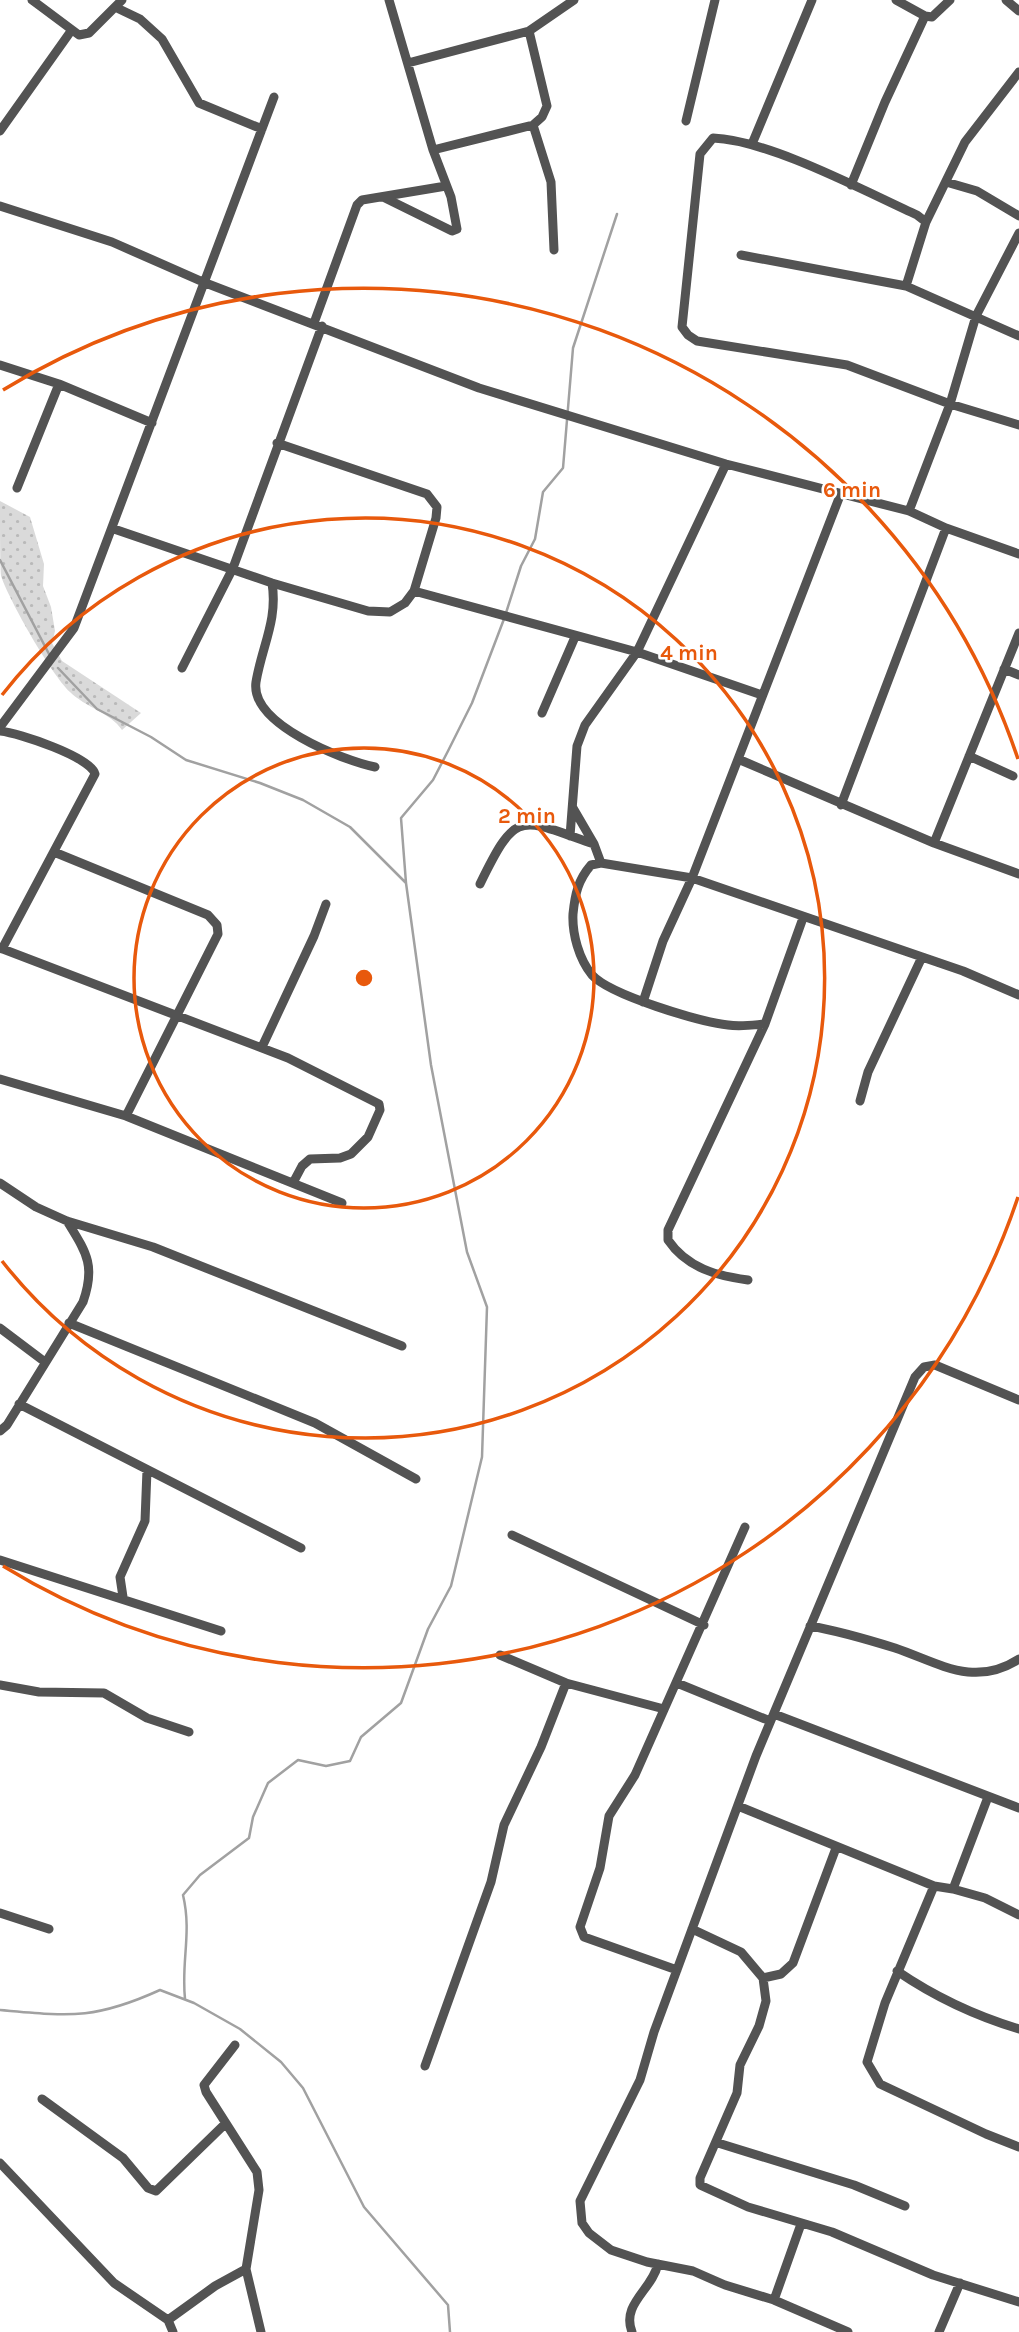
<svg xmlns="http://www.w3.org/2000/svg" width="1019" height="2332" font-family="Karla,sans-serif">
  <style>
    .grass { fill: url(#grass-dots) }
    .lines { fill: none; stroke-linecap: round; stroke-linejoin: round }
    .stream { stroke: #a1a1a1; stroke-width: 2.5 }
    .street { stroke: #535353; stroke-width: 9 }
    .ring { fill: none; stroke: #e8590c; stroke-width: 3.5 }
    .centre { fill: #e8590c; stroke: #fff; stroke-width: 3.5 }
    .ring-label { font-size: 21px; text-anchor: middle; font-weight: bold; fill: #e8590c; stroke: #fff; stroke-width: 5; stroke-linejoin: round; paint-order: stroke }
  </style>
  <defs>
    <pattern id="grass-dots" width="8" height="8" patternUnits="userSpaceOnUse" patternTransform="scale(1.75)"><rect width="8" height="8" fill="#dadada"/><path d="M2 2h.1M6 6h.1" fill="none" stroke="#b9b9b9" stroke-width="1.8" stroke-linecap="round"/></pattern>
  </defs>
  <rect width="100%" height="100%" fill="#fff"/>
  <path class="grass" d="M0,501L30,517L44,564L43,586L51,607L55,631L52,643L62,661L141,713L122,730C111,713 85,707 70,692C51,674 10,602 1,576C0,559 0,521 0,501Z"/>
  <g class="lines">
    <path class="stream" d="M0,560L49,654
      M506,613L521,566L535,539L543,492L563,468L573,348L617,214
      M58,668L97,709L151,737L186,760L260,783L303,800L350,827L406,883
      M185,1999C181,1961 192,1933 183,1895L200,1875L249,1838L253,1817L268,1783L298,1760L326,1766L350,1761L361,1737L401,1703L428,1629L451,1586L482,1457L487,1307L467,1252L431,1065L406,883L401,818L433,780L448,751L472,703L504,619
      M0,2010C70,2016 94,2020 160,1990L194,2003L240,2029L281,2062L303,2088L364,2207L448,2305L450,2332"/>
    <path class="street" d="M32,0L79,35L89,33L122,0
      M896,0L925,16L932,17L950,0
      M1006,0L1019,11
      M117,8L140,19L162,39L199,103L262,129
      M408,63L529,31L574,0
      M686,121L715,0
      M533,125L551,182L554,250
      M0,131L71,31
      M752,144L812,0
      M433,150L533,125L542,117L547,106L529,31
      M946,182L977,191L1019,216
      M851,185L885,102L925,16
      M383,197L452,231L457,229L451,197L433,150L389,0
      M0,206L112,242L203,282L479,388L726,464L909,511L946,528L1019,554
      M926,222L917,215C864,191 769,140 713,138L700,154L682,327L688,335L697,341L847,365L950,404L1019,425
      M741,255L906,286L1019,336
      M906,286L926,222L965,142L1019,72
      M314,323L357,205L362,200L446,186
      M0,365L59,384L152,423
      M17,488L59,384
      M909,511L950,404L976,316L1019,233
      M114,529L272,583L368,611L390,612L405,603L414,591L436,518L437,507L427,494L277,443
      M272,583C278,620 262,646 256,682C250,724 342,760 375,767
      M414,591L637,652L762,695
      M182,668L233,568L322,326
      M1004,669L1019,675
      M542,713L575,637
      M0,727L74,628L274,97
      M0,731C19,733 91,757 95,774L2,949
      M969,756L1013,776
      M738,759L934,843L1019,874
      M841,805L946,528
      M573,808L594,844
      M570,836L577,746L585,725L637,652L726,464
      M934,843L1019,633
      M54,852L208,915L217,925L218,934L126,1116
      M601,863L591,865C578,880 575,894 573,914C572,934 579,959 592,975C610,995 700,1022 728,1025C740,1027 753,1025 765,1024
      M480,884C517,808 519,818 594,844L601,863L692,878L963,971L1019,995
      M0,948L288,1058L379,1104L380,1110L368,1137L351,1154L340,1158L310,1159L302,1166L294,1181
      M643,1002L663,941L692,878L841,493
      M262,1047L314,936L326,904
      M0,1079L126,1116L342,1203
      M860,1101L868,1072L922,957
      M0,1183L36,1207L67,1221L153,1247L402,1346
      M748,1280C717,1276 687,1268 668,1240V1230L765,1024L803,918
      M69,1323L315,1423L416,1479
      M0,1328L45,1362
      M19,1404L301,1548
      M0,1431L7,1425L83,1302C96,1265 86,1252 67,1221
      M512,1535L704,1625
      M0,1560L221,1631
      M123,1597L120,1577L145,1521L147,1470
      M810,1626C839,1631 866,1639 895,1648C939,1663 974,1688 1019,1659
      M500,1655L566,1683L664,1709
      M677,1683L770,1721
      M0,1685L39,1692L104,1693L147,1718L189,1732
      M774,1714L1019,1808
      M738,1806L934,1886L953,1889L988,1797
      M934,1886L885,2003L867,2062L880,2084L986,2134L1019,2147
      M953,1889L985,1898L1019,1915
      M0,1913L49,1929
      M692,1929L741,1952L763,1978L766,2001L759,2026L740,2065L737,2093L700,2178V2185L748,2207L832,2232L933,2275L1019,2302
      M677,1970L584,1937L580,1927L600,1868L609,1816L635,1775L745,1527
      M897,1971C935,1997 976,2016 1019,2029
      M763,1978L781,1974L793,1963L836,1848
      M235,2045L204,2085L206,2092L257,2172L259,2190L246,2269L261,2332
      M425,2066L491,1882L504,1825L541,1747L566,1683
      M42,2099L123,2158L148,2188L156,2191L225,2124
      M718,2143L854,2185L905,2206
      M0,2163L114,2283L168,2320L215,2286L246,2269
      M774,2300L801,2224
      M168,2320L173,2332
      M632,2332C621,2304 652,2290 658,2264
      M848,2332L774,2300L725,2285L693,2271L647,2262L611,2250L589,2233L582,2223L580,2201L640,2080L654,2032L756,1756L915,1377L924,1367L935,1365L1019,1400
      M939,2332L960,2283"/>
  </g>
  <g class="ring">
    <circle cx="364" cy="978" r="230"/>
    <path d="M2 695A460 460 0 1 1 2 1261"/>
    <path d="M1018 1197A690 690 0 0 1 3 1566M3 390A690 690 0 0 1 1018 759"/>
  </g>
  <circle cx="364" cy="978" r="10" class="centre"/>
  <g class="ring-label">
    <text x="852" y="497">6 min</text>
    <text x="689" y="660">4 min</text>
    <text x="527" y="823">2 min</text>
  </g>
</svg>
